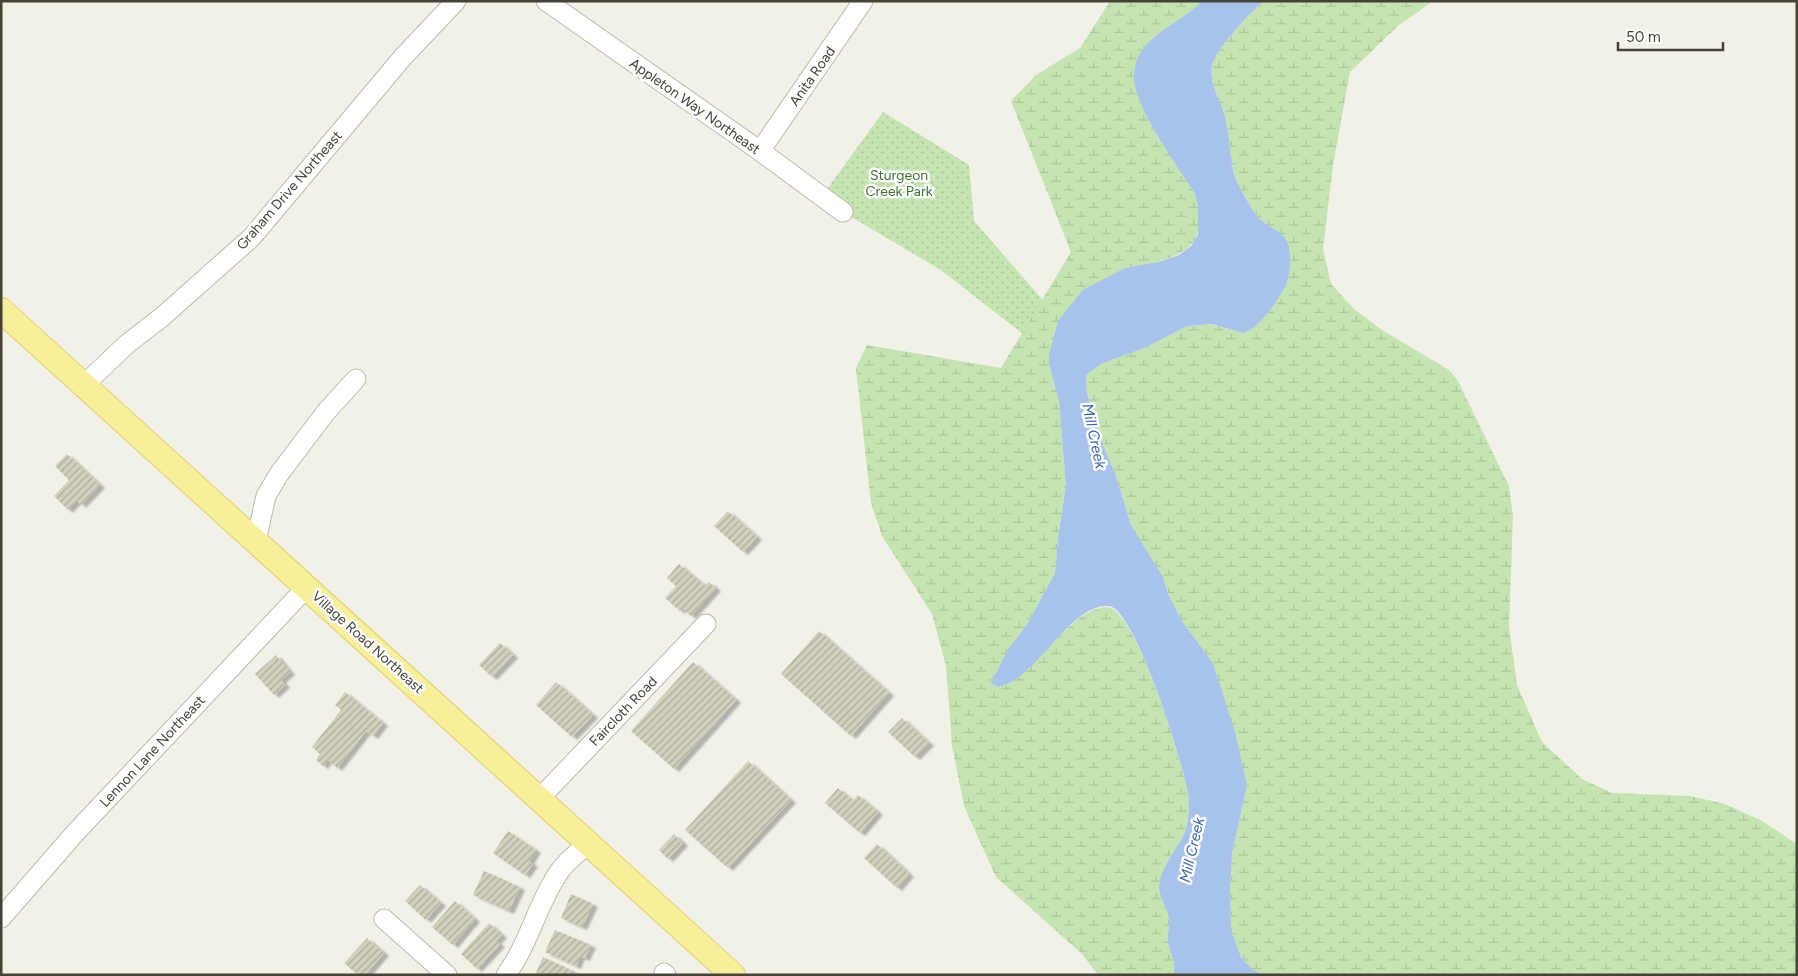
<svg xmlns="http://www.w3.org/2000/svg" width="1798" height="976" font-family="Figtree,sans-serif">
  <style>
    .grass { fill: url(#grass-dots) }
    .wetland { fill: url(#wetland-marsh) }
    .water { fill: #a7c3ec }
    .building { fill: url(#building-hatch); filter: url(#shadow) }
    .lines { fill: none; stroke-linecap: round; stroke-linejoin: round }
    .minor-casing { stroke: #bdbaaa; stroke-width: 21 }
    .major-casing { stroke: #ddcf6b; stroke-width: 26 }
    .minor { stroke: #fff; stroke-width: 19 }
    .major { stroke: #f8ef9a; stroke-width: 24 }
    .labels { text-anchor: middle; stroke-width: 5; stroke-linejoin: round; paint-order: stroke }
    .street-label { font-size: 14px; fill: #454236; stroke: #fff }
    .park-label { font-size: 14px; fill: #3b732d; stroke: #fff }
    .water-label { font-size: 15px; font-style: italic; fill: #3664ab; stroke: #fff }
  </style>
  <defs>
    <pattern id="grass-dots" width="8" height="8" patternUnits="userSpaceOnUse" patternTransform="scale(1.25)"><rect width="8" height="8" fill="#c4e4b2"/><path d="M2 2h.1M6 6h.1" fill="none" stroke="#aac59a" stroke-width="1.8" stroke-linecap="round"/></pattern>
    <pattern id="wetland-marsh" width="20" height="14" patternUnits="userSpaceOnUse" patternTransform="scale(1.25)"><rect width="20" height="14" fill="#c4e4b2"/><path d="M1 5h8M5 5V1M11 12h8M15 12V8" fill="none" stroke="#aac59a"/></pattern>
    <pattern id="building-hatch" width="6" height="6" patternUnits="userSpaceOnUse" patternTransform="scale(1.25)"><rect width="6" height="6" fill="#d3cfbd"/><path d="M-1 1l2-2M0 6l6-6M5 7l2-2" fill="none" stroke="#adaa9a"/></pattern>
    <filter id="shadow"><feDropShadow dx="5" dy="3" stdDeviation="1" flood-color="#0004"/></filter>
  </defs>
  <rect width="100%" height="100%" fill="#f2f1e7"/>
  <path class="grass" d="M883,112L969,165L974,221L1054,313L1028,338L941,270L843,212L822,196Z"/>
  <path class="wetland" d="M1110,1H1202L1195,9L1154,37L1143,48L1138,59L1148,117L1195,194C1212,255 1173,259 1125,268L1049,364L1059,401L1066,486L1058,538L1055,573L1028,623L1009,648L1004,686C1011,681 1020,677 1026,671C1047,652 1078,607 1107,607C1135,606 1188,774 1189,802C1189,810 1188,821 1186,828C1181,847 1160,865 1159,887C1159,898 1168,908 1169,919C1170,927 1167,935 1168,942C1170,955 1177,960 1173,975H1098L1082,954L996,877L964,806L952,746L946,666L932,614L882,536L871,503L856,368L867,345L1001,368L1071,252L1011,101L1036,75L1080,48Z
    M1264,1H1433L1399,25L1350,72L1333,165L1323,249L1331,284L1354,309L1382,330L1449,370L1458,381L1509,486L1513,516L1509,627L1517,685L1542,742L1582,779L1612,793L1690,796L1725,804L1762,821L1797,844V975H1263L1252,969L1241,957L1231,930L1230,891L1232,854L1247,785L1213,663L1182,621L1168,594L1163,577L1131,525L1116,476L1097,430L1087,393L1086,375L1101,364L1147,347L1187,326L1212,324L1243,333C1258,331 1282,296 1287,282C1291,271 1292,252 1287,241C1281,231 1265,226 1258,217C1252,210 1236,182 1234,174C1229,154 1230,132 1224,113C1219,98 1209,83 1212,66C1216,48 1250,13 1264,1Z"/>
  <path class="water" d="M1202,1H1264C1250,13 1216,48 1212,66C1209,83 1219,98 1224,113C1230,132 1229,154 1234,174C1236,182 1252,210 1258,217C1265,226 1281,230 1287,241C1292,252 1291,271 1287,282C1282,296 1258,331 1243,333L1212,324L1187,326L1147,347L1101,364L1086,375L1087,393L1097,430L1116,476L1131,525L1163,577L1168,594L1182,621L1213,663L1235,732L1247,785L1232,854L1230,891L1231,930L1241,957L1252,969L1263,975H1173C1177,960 1170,955 1168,942C1167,935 1170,927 1169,919C1168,908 1159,898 1159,887C1160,866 1180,847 1186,829C1188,821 1189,810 1189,802C1188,774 1135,608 1109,606C1069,603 1038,679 998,687L991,683L1009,648L1028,623L1055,573L1058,538L1066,486L1059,401L1049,364V355L1058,321L1083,290L1125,268L1162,261L1179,255L1191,246L1198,234V207L1195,194C1177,165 1142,118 1135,86C1132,74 1136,56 1145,46C1161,28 1185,19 1202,1Z"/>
  <path class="building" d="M67,454L100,485L81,505L77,500L68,510L54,496L69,480L55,466Z
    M728,511L757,537L743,552L714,526Z
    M679,564L705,586L709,582L716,588L691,616L682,608L680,611L665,598L676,586L667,578Z
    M819,631L889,693L851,736L781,674Z
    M500,643L513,655L492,677L479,665Z
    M276,655L290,672L281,680L285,685L274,695L255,674Z
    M693,662L736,700L674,769L631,731Z
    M556,682L593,715L572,737L536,705Z
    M345,692L383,723L373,736L366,731L337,768L328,760L323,766L316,760L320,754L312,747L341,710L335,705Z
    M902,718L929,743L915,757L888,732Z
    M748,761L791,800L728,868L685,830Z
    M838,788L853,801L858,795L878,812L860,833L825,803Z
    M508,831L536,850L529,861L533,864L525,875L493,853Z
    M674,834L683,843L668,859L659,850Z
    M877,844L909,874L897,888L864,858Z
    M484,871L520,887L509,911L473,895Z
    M420,885L441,903L426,920L405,901Z
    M571,894L593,904L582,927L561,918Z
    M455,901L475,919L453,945L432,927Z
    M489,923L502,935L496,941L500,944L477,969L461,954Z
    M555,930L591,945L585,958L580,956L576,966L545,952Z
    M367,938L384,953L365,975H358L344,963Z
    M543,957L582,975H535Z"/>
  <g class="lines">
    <g class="minor-casing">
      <path id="minor" d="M546,1L760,151L843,212
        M760,151L863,1
        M85,384L127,344L162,317L252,237L403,57L456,1
        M256,541L266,496L279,474L326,412L356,379
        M540,798L706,624
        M1,918L76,832L307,587
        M384,919L447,975
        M664,973L666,975
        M506,975C529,944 537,904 559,872C566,861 579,852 589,843"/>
    </g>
    <g class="major-casing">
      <path id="major" d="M1,310L733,975"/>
    </g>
    <use href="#minor" class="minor"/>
    <use href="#major" class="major"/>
  </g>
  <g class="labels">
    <g class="street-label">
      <text transform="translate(812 76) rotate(-55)" y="5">Anita Road</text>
      <text transform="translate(695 106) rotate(35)" y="5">Appleton Way Northeast</text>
      <text transform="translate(289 190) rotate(-49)" y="5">Graham Drive Northeast</text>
      <text transform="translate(368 642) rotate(42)" y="5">Village Road Northeast</text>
      <text transform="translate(623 711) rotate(-46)" y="5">Faircloth Road</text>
      <text transform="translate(152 751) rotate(-47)" y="5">Lennon Lane Northeast</text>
    </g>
    <g class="park-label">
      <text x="899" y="180">Sturgeon<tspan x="899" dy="16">Creek Park</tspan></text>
    </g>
    <g class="water-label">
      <text transform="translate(1094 436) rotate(78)" y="5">Mill Creek</text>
      <text transform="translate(1192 850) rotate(-77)" y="5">Mill Creek</text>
    </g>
  </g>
  <rect width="1798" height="976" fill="none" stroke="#454236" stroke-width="5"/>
  <path d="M1618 42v8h105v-8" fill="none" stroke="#454236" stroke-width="2.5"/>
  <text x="1626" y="42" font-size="15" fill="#454236" stroke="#ffffff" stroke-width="4" paint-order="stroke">50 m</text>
</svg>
